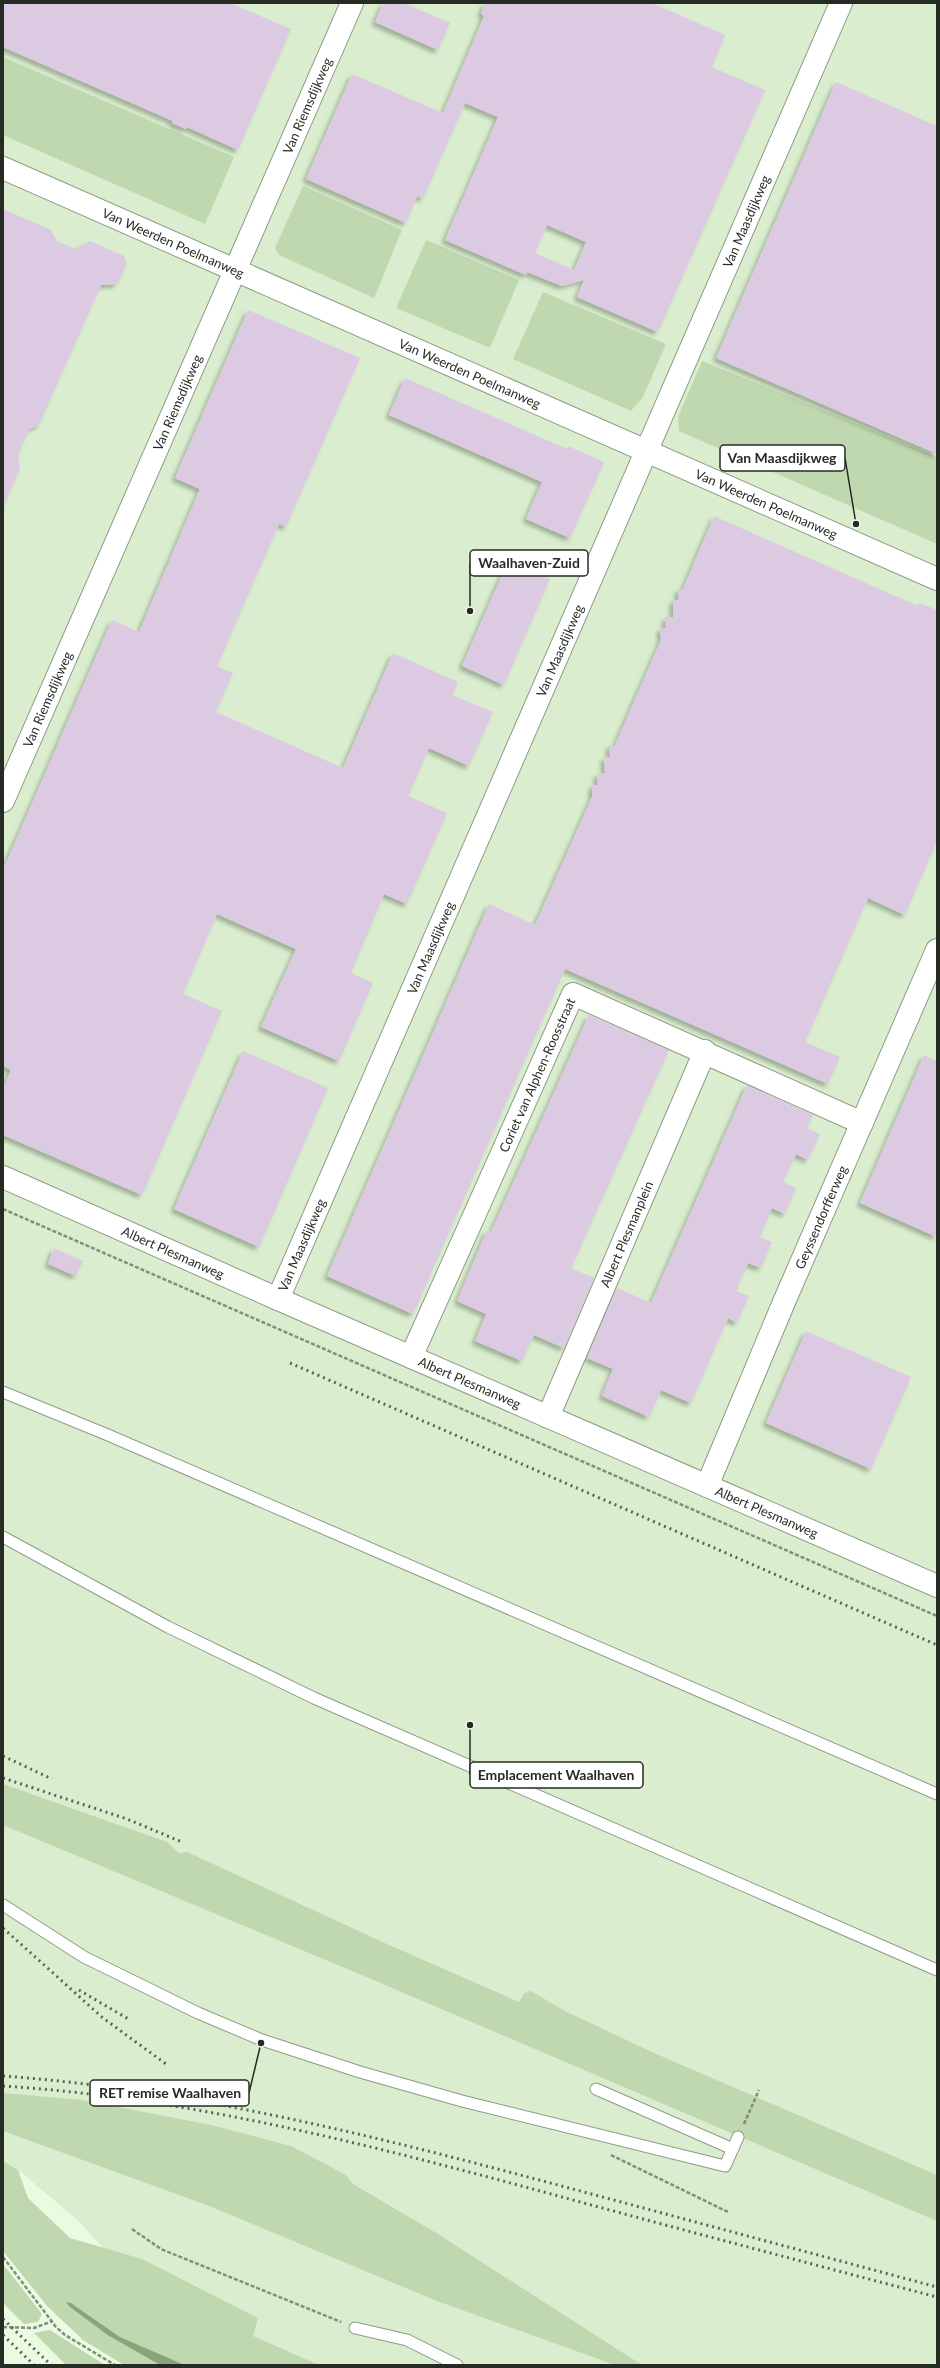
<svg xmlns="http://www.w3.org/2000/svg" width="940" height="2368" font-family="Lato,sans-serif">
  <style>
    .built { fill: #daeecf }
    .green { fill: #bfd8b0 }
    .water { fill: #8aa47a }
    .building { fill: #dbcae1; fill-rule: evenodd; filter: url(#shadow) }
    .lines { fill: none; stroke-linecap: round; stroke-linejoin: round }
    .service-casing { stroke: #8d9b85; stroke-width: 13 }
    .minor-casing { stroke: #8d9b85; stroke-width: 24 }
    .tertiary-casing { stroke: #8d9b85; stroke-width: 24 }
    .path { stroke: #828d7d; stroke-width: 2.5; stroke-dasharray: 4 2; stroke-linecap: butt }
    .service { stroke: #fff; stroke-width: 11 }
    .minor { stroke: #fff; stroke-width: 22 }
    .tertiary { stroke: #fff; stroke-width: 22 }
    .rail { stroke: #5c6457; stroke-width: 3; stroke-dasharray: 2 4; stroke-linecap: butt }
    .labels { text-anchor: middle; stroke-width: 3.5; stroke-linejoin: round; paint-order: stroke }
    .street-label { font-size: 13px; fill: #262c23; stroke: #fff }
    .leader { fill: none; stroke: #262c23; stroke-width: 1.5 }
    .callout-dot { fill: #262c23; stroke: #fff; stroke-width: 1.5 }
    .callout { fill: #fff; stroke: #262c23; stroke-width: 1.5 }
    .callout-label { font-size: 14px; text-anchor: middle; font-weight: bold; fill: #262c23 }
  </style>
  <defs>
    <filter id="shadow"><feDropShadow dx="-3.5" dy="3.5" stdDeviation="2" flood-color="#0004"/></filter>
  </defs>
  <rect width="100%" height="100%" fill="#ebfbe2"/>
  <path class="built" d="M3,3H937V2365H204L80,2222L18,2170L3,2161Z"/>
  <path class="green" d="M3,57L234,157L205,224L3,135Z
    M303,186L402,230L374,298L279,255L275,248Z
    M426,240L519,280L490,348L396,308Z
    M543,292L666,344L643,397L631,411L513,359Z
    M702,361L937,457V544L679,431L678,417Z
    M3,1784L167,1842L179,1853L187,1852L387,1944L519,2002L525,1992L528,1993L529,1990L565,2011L654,2053L937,2175V2221L364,1976L3,1825Z
    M3,2093L82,2100L211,2125L291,2146L346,2175L353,2184L438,2234L642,2365H615L437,2301L212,2207L3,2131Z
    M3,2161L18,2170L28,2198L70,2238L142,2259L258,2318L253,2336L319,2365H185L120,2337L71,2303H67L109,2336L160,2365H124L83,2340L47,2306L3,2251Z
    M3,2264L42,2314L38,2322L24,2324L3,2303Z
    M50,2330L105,2365H66L34,2333Z"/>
  <path class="water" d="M66,2302L71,2303L120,2337L185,2365H160L109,2336L70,2307Z"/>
  <path class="building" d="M3,3H230L291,29L238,150L187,127L186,129L172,123L173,121L3,47Z
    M383,3H404L450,23L438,50L375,22Z
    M485,3H652L725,35L712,67L765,90L658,332L577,297L584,280L562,286L527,272L526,275L445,240L498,117L465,103L423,199L417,196L406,223L306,179L352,74L443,113L484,16L481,14ZM547,225L586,242L574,270L535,253Z
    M836,82L937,126V454L716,358Z
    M3,209L51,230L57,241L76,249L90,241L124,256L127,264L117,284L101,285L39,425L29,429L18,455L20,468L3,508Z
    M248,310L360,358L286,527L279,524L217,666L233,673L216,712L343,768L393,653L458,682L452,695L493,712L469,766L429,748L408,796L447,813L407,904L384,894L351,973L373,983L339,1061L261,1027L296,949L217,914L183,994L222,1011L142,1195L3,1135V1089L11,1070L3,1066V870L112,620L139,632L200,489L175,478Z
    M405,378L567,449L568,446L604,462L570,538L526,519L542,482L389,415Z
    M714,516L918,606L920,603L937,610V841L905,915L868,898L805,1042L840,1057L828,1084L565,969L413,1314L327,1276L489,904L535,925L592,797V785H597V774L605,773L604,757H610L609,745H615L661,640L660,628H666L665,617H673V600H678V589H683Z
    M508,561L550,579L504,685L462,666Z
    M589,1015L669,1050L571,1268L594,1278L564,1348L534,1335L522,1361L475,1341L486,1314L457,1301L487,1230L491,1232Z
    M243,1051L328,1088L259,1247L174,1209Z
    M924,1055L937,1061V1237L860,1203Z
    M747,1085L813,1115L807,1128L820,1134L808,1160L796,1154L783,1182L796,1188L785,1214L772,1208L760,1237L772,1242L761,1268L748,1263L736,1291L749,1296L737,1323L728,1318L691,1403L661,1390L649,1417L602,1396L613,1369L587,1358L617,1288L651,1303Z
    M54,1248L83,1261L76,1276L48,1264Z
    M806,1331L911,1377L871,1469L766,1423Z"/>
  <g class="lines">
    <g class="service-casing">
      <path id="service" d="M3,1392L108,1435L937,1794
        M3,1537L168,1627L314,1698L937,1970
        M3,1905L84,1957L198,2013L262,2040L360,2072L462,2101L725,2166L738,2137
        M596,2089L733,2149
        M355,2328L407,2340L457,2365"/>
    </g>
    <g class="minor-casing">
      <g id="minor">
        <path id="s1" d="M3,168L937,579"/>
        <path id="s2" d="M3,801L352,3"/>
        <path id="s3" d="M278,1299L841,3"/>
        <path id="s4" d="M411,1357L573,994L862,1123"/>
        <path id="s5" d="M548,1417L705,1051"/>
        <path id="s6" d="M707,1486L784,1302L937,950"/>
      </g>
    </g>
    <g class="tertiary-casing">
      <g id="tertiary">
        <path id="s7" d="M3,1177L278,1299L937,1586"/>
      </g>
    </g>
    <path class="path" d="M3,1209L937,1616
      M744,2124L759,2090
      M611,2155L728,2212
      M132,2229L161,2249L341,2322
      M3,2257L56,2327L65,2335L115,2365
      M3,2327L34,2328L53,2321"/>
    <use href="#service" class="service"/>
    <use href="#minor" class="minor"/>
    <use href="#tertiary" class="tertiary"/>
    <path class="rail" d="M290,1363L937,1645
      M3,1756L52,1779
      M3,1778L127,1819L182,1842
      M3,1928L103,2018L166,2064
      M79,1990L130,2020
      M3,2076C196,2090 383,2138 569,2188C692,2221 814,2254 937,2287
      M3,2086C190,2098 371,2145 551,2194C679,2229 808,2263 937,2297
      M3,2319L51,2365
      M3,2335L34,2365"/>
  </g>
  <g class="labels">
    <g class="street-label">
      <text dy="5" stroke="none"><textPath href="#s2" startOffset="759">Van Riemsdijkweg</textPath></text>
      <text dy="5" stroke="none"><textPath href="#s3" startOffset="1175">Van Maasdijkweg</textPath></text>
      <text dy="5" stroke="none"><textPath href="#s1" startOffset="186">Van Weerden Poelmanweg</textPath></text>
      <text dy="5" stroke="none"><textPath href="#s1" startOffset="510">Van Weerden Poelmanweg</textPath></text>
      <text dy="5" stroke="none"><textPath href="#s2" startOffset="435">Van Riemsdijkweg</textPath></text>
      <text dy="5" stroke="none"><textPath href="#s1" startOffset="834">Van Weerden Poelmanweg</textPath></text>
      <text dy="5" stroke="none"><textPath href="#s3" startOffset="707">Van Maasdijkweg</textPath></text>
      <text dy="5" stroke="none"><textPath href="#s2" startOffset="111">Van Riemsdijkweg</textPath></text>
      <text dy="5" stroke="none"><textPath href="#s3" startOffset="383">Van Maasdijkweg</textPath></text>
      <text dy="5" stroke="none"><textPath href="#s4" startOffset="309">Coriet van Alphen-Roosstraat</textPath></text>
      <text dy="5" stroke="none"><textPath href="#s6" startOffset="292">Geyssendorfferweg</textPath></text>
      <text dy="5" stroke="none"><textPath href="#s5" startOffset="199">Albert Plesmanplein</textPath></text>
      <text dy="5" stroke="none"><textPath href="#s3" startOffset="59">Van Maasdijkweg</textPath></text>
      <text dy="5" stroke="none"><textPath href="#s7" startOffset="186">Albert Plesmanweg</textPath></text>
      <text dy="5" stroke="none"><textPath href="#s7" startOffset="510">Albert Plesmanweg</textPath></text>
      <text dy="5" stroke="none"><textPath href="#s7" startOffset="834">Albert Plesmanweg</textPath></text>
    </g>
  </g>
  <path class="leader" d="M856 524L845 458M470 611L470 563M470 1725L470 1775M261 2043L249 2093"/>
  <g class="callout-dot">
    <circle cx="856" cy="524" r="4"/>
    <circle cx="470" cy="611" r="4"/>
    <circle cx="470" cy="1725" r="4"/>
    <circle cx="261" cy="2043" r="4"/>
  </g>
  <g class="callout">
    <rect x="720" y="445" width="125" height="26" rx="4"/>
    <rect x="470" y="550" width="118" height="26" rx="4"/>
    <rect x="470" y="1762" width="173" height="26" rx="4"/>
    <rect x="90" y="2080" width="159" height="26" rx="4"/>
  </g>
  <g class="callout-label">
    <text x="782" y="463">Van Maasdijkweg</text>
    <text x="529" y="568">Waalhaven-Zuid</text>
    <text x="556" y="1780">Emplacement Waalhaven</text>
    <text x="170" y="2098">RET remise Waalhaven</text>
  </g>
  <rect width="940" height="2368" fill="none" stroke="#262c23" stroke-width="8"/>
</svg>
